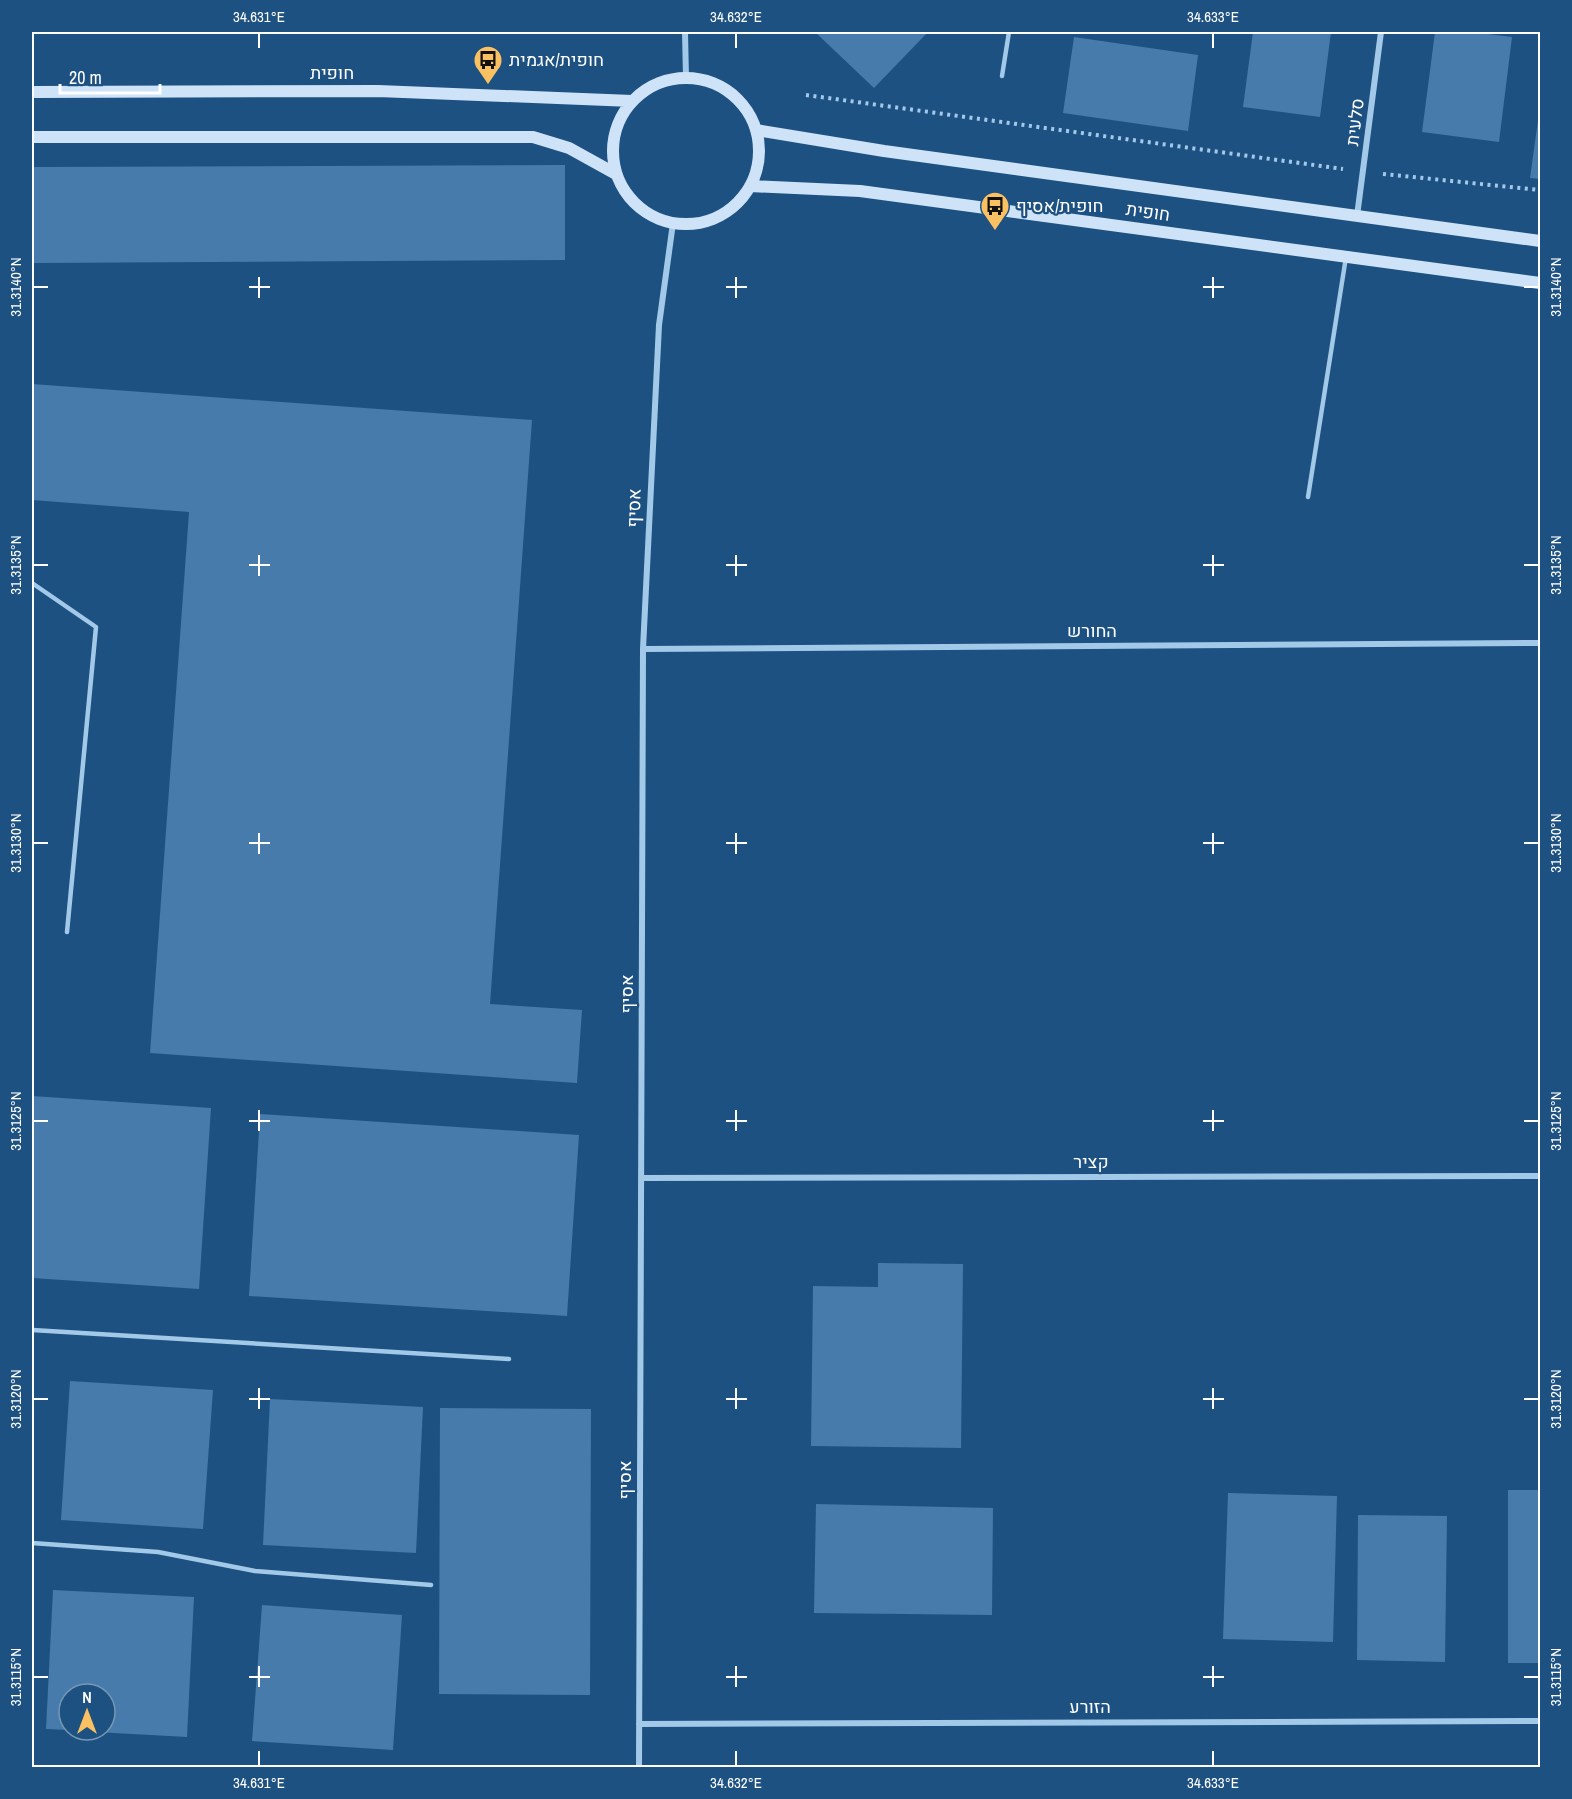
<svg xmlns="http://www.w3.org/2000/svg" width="1572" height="1799" font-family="'Archivo Narrow',Heebo,sans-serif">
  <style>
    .building { fill: #467bab }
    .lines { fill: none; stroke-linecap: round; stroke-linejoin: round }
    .path { stroke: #a3c9e9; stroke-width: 4; stroke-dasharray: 3 4.5; stroke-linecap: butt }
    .service { stroke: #a3c9e9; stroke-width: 4.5 }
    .minor { stroke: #a3c9e9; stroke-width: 6 }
    .secondary { stroke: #cee3f7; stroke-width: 12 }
    .ticks { fill: none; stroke: #fff; stroke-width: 2 }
    .labels { text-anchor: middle; stroke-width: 4.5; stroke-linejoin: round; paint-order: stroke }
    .poi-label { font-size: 18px; fill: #fff; stroke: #1d5182; text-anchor: start }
    .street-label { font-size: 18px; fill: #fff; stroke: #1d5182 }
    .neatline { fill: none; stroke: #fff; stroke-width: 2 }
    .ticks-label { font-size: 15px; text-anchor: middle; fill: #fff }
  </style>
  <rect width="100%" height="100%" fill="#1d5182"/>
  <path class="building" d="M815,32H928L874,88Z
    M1253,32H1331L1320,117L1243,107Z
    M1435,32H1472L1512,37L1499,142L1422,132Z
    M1074,37L1198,55L1188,131L1063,113Z
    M1539,113H1540V179L1530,178Z
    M565,165V260L32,263V167Z
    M32,384L532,420L490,1004L582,1010L577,1083L150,1053L189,512L32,500Z
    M32,1096L211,1108L199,1289L32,1278Z
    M260,1114L579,1135L567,1316L249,1296Z
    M878,1263L963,1264L961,1448L811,1446L813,1286L878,1287Z
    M70,1381L213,1390L203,1529L61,1520Z
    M270,1399L423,1407L416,1553L263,1545Z
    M440,1408L591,1409L590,1695L439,1694Z
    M1508,1490H1540V1663H1508Z
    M1228,1493L1337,1496L1333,1642L1223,1639Z
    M816,1504L993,1508L992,1615L814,1613Z
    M1358,1515L1447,1516L1445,1662L1357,1660Z
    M53,1590L194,1597L187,1737L95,1732L105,1730V1694H69V1730L46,1729Z
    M262,1605L402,1615L393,1750L252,1741Z"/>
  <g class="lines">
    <path class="path" d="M806,95L1343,169
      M1383,174L1540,190"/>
    <path class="service" d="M1002,76L1009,32
      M1308,497L1346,257
      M32,583L96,627L67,932
      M32,1330L509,1359
      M32,1543L158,1552L255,1571L431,1585"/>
    <path class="minor" d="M685,32L686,78
      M1357,216L1381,32
      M643,649L1540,643
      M641,1178L1540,1176
      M639,1724L1540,1721
      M639,1768L643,649L659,325L673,223"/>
    <path class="secondary" d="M613 151a73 73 0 1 1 146 0a73 73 0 1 1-146 0Z
      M32,92L378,91L632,101
      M756,130L884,151L1540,241
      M32,137H533L569,148L616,174
      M750,186L860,191L1540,283"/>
  </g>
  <path class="ticks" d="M259,33V48M736,33V48M1213,33V48M259,277V298M736,277V298M1213,277V298M33,287H48M249,287H270M726,287H747M1203,287H1224M1524,287H1539M259,555V576M736,555V576M1213,555V576M33,565H48M249,565H270M726,565H747M1203,565H1224M1524,565H1539M259,833V854M736,833V854M1213,833V854M33,843H48M249,843H270M726,843H747M1203,843H1224M1524,843H1539M259,1110V1131M736,1110V1131M1213,1110V1131M33,1121H48M249,1121H270M726,1121H747M1203,1121H1224M1524,1121H1539M259,1388V1409M736,1388V1409M1213,1388V1409M33,1399H48M249,1399H270M726,1399H747M1203,1399H1224M1524,1399H1539M259,1666V1687M736,1666V1687M1213,1666V1687M33,1677H48M249,1677H270M726,1677H747M1203,1677H1224M1524,1677H1539M259,1751V1766M736,1751V1766M1213,1751V1766"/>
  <defs>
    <g id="bus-pin" transform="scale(1.5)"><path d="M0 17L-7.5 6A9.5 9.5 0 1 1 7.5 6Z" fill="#f9c162" stroke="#1d5182"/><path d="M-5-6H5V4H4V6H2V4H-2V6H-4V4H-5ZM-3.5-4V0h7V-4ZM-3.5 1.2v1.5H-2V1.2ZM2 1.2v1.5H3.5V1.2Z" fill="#111"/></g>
  </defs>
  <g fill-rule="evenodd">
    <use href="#bus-pin" x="488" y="60"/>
    <use href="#bus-pin" x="995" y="206"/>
  </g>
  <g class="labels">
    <g class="poi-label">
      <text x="509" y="66">חופית/אגמית</text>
      <text x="1016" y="212">חופית/אסיף</text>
    </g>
    <g class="street-label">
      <text x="332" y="79">חופית</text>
      <text transform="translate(1355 122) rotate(-83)" y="6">סלעית</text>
      <text transform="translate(1148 212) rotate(8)" y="6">חופית</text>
      <text transform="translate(634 508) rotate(-88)" y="6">אסיף</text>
      <text x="1092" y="637">החורש</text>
      <text transform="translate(627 994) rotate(-90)" y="6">אסיף</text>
      <text x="1091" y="1168">קציר</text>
      <text transform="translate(625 1480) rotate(-90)" y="6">אסיף</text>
      <text x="1090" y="1713">הזורע</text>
    </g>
  </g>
  <rect width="1572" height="1799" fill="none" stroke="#1d5182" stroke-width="66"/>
  <g transform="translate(87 1712)"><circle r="28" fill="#1d5182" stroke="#7797b4" stroke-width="1.5"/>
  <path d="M0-4.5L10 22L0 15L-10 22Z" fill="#f9c162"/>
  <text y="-9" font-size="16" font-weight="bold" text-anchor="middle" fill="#ffffff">N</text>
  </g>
  <path d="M60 84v9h100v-9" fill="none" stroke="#ffffff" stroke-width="3"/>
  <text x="69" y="84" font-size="18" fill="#ffffff" stroke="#1d5182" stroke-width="4.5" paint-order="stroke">20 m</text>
  <rect x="33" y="33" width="1506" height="1733" class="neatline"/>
  <g class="ticks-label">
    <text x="259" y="22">34.631°E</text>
    <text x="736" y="22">34.632°E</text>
    <text x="1213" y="22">34.633°E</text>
    <text transform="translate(16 287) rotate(-90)" y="5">31.3140°N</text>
    <text transform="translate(1556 287) rotate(-90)" y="5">31.3140°N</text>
    <text transform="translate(16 565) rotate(-90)" y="5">31.3135°N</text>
    <text transform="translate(1556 565) rotate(-90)" y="5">31.3135°N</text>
    <text transform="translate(16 843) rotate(-90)" y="5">31.3130°N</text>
    <text transform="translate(1556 843) rotate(-90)" y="5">31.3130°N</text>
    <text transform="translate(16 1121) rotate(-90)" y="5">31.3125°N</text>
    <text transform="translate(1556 1121) rotate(-90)" y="5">31.3125°N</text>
    <text transform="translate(16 1399) rotate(-90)" y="5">31.3120°N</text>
    <text transform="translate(1556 1399) rotate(-90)" y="5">31.3120°N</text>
    <text transform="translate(16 1677) rotate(-90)" y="5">31.3115°N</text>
    <text transform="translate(1556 1677) rotate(-90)" y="5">31.3115°N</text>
    <text x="259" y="1788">34.631°E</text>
    <text x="736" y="1788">34.632°E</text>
    <text x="1213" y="1788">34.633°E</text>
  </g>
</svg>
